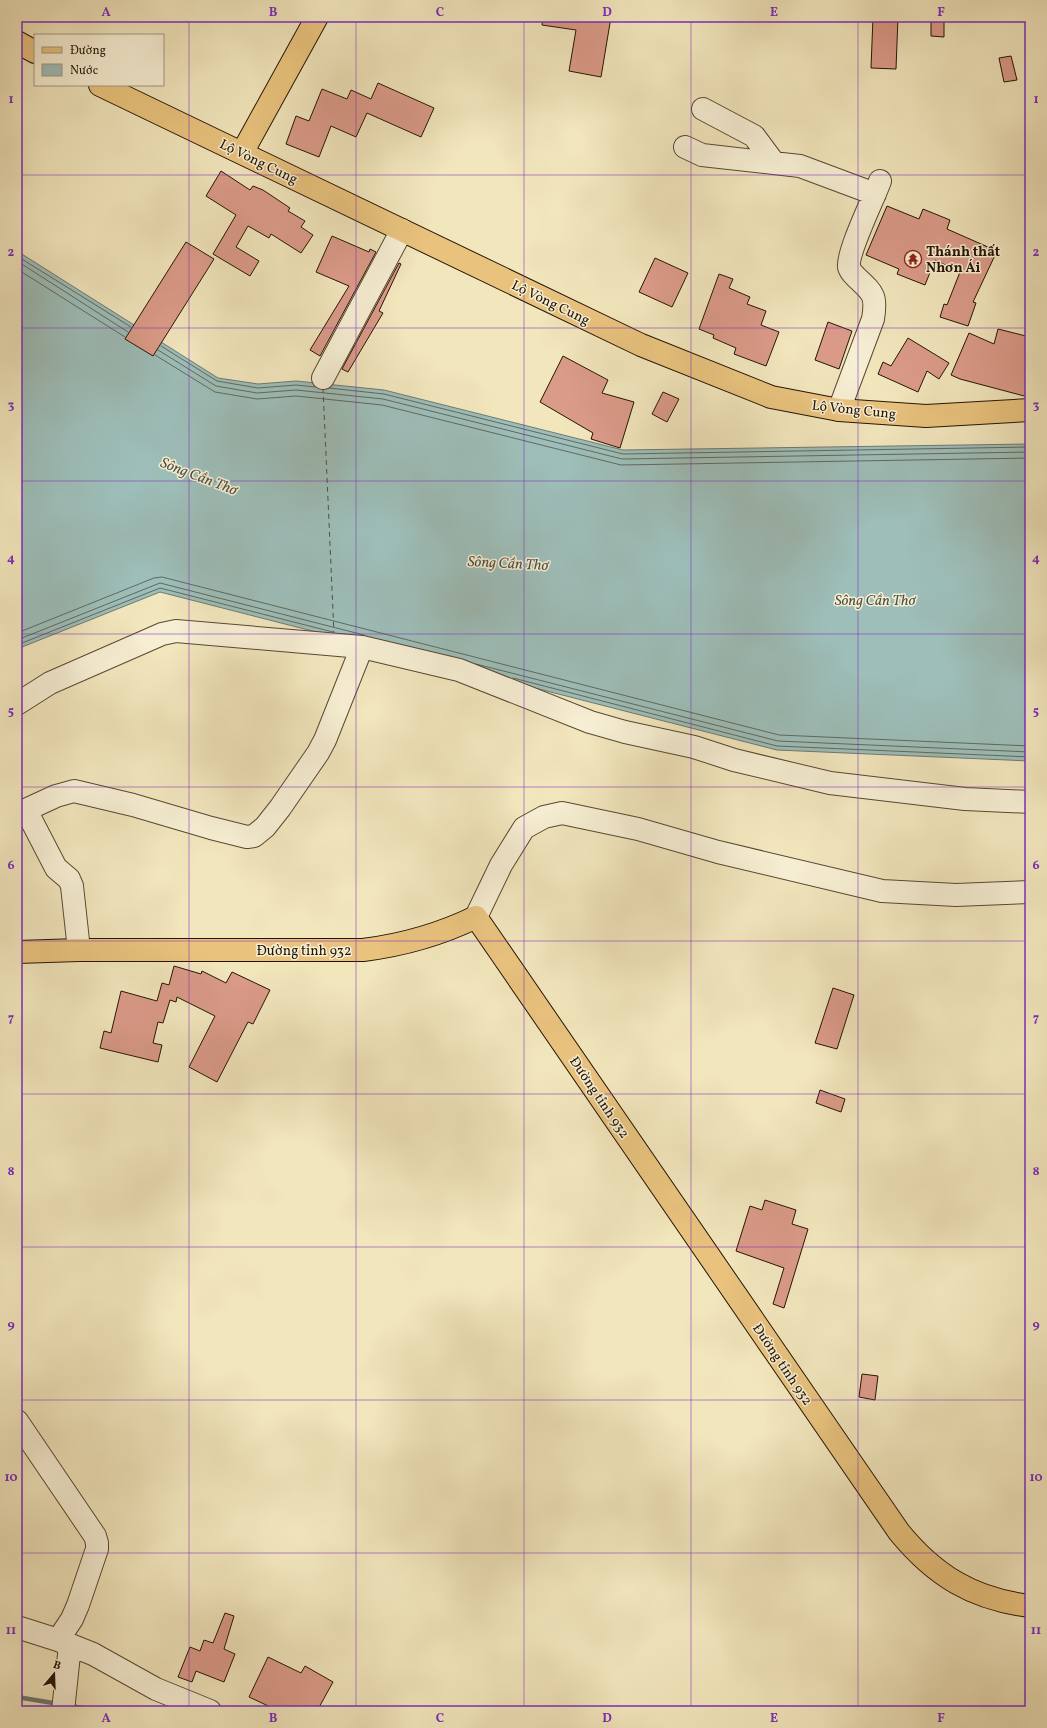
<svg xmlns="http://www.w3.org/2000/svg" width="1047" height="1728" font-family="Vollkorn,serif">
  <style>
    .water { fill: #9dbeb9; stroke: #6d7a71 }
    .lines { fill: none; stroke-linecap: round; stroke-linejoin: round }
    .shore { stroke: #60695e; stroke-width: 1 }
    .stream { stroke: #6d7a71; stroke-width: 4.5 }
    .ferry { stroke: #4e5043; stroke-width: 1; stroke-dasharray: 5 4; stroke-linecap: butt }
    .building { fill: #db9b89; stroke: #241404 }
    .minor-casing { stroke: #584832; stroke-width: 24 }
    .major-casing { stroke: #241404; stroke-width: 24 }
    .minor { stroke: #f7efd4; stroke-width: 22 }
    .major { stroke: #e9c37e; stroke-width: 22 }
    .grid { fill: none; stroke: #7b2cbf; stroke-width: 1; stroke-opacity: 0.55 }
    .labels { text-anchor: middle; stroke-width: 3; stroke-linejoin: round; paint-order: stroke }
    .street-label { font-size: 14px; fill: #241404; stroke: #f7efd4 }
    .poi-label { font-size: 14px; font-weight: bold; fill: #241404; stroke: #f7efd4; text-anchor: start }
    .water-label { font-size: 15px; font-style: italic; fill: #4e5043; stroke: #f7efd4 }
    .neatline { fill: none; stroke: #7b2cbf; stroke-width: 1.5 }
    .grid-label { font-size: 13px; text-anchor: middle; font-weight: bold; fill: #7b2cbf }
  </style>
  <rect width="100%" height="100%" fill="#f2e6bd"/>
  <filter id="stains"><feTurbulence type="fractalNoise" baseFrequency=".005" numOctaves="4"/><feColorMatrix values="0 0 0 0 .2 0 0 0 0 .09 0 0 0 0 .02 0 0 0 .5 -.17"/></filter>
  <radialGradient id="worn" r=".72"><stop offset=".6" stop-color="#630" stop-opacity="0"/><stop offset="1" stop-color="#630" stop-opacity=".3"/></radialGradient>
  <path class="water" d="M17,251L218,378L258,384L296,381L384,390L623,450L1030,444V761L777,750L160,592L17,649Z"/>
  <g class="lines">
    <path class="shore" d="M17,256L131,327
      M17,261L128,332
      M17,269L125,337
      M161,346L217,381L258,388L296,385L315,387
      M158,350L216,386L257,393L296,390L383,399L622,459L1030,452
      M155,355L215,392L257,399L296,396L382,405L621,465L1030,458
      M329,388L384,394L623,454L1030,447
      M17,633L154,578L162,577L779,735L1030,746
      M17,640L160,583L364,635
      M17,645L160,588L333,632
      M476,664L778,741L1030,752
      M513,678L777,746L1030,757"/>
    <path class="stream" d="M17,1697L59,1704
      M70,1706L103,1711"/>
    <path class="ferry" d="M323,388L334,634"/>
  </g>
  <path class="building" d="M543,17H611L601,77L569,71L576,30L542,25Z
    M873,17H898L896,69L871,68Z
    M931,17H944V37L931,36Z
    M1011,56L1017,80L1004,82L999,58Z
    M378,83L434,108L421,137L367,113L356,137L331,126L319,157L286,144L296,116L309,121L322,89L347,99L351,90L371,99Z
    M221,171L250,190L253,186L263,190L290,208L288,211L305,221L301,227L313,235L301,253L271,234L269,238L248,226L236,247L259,261L250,276L213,254L236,215L206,196Z
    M887,206L919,219L923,209L950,220L947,229L997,251L973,302L976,303L968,326L940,317L944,304L947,305L960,272L935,260L925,285L897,274L899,269L866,255Z
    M332,236L369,252L370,249L376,252L320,356L310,350L349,286L316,272Z
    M186,242L214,259L153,356L125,339Z
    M655,258L688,273L672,307L639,292Z
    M399,263L401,264L379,311L383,313L348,372L342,369Z
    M719,274L733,279L729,288L750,297L747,304L766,311L761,325L779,332L766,366L734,354L736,348L713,338L714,335L699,329Z
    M828,322L852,331L839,369L815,360Z
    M998,329L1030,337V387L1028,397L960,379L951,375L969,333L994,344Z
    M908,338L949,363L939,379L927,371L918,392L878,374L883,362L891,366Z
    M563,356L608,380L602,393L634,402L620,448L591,439L593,433L540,402Z
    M663,392L679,399L667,422L652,414Z
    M174,966L201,974L202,971L226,983L232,972L270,990L253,1024L248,1022L217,1082L189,1067L215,1016L177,997L176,1002L170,1000L163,1023L158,1022L153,1043L162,1045L158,1062L100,1048L104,1031L111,1033L121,991L157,1001L162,983L169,985Z
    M833,988L854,995L837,1049L815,1043Z
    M820,1090L845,1099L841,1112L816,1103Z
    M765,1200L796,1210L792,1224L808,1229L784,1308L773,1304L784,1268L736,1251L750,1206L762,1210Z
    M862,1374L878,1376L875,1400L859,1397Z
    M225,1613L234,1616L224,1649L235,1654L224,1682L196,1671L192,1682L178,1677L190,1647L200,1651L204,1640L213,1643Z
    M268,1657L301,1673L305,1666L333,1682L317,1711H279L249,1697Z"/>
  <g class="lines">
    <g class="minor-casing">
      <path id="minor" d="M703,109L754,136L774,163
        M685,147L702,155L800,166L875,194
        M323,378L402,230
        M839,410L873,319C877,295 873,293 856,277C853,274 850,271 849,267C847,252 874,198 880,181
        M17,704L50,683L162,634L176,631L362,647L459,670L590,722L625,732L694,747L734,760L830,783L965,799L1030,802
        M26,810L56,868L69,879L72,886L79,950
        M17,814L56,796L74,791L133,805L211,828L247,837L254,836L265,827L280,808L318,753L325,740L362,647
        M476,917L501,865L524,828L544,817L562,813L638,829L718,852L882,891L956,895L1030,892
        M17,1421L95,1536L97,1543V1549L78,1605L72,1619L58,1640L17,1627
        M58,1640L93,1654L156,1689L210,1711
        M63,1711L70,1645"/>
    </g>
    <g class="major-casing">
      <path id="major" d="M17,42L35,52
        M100,85L641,345L771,397L839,410L926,416L1030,410
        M242,153L317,17
        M17,952L79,950H363C403,945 439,935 476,917L899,1532C935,1576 973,1599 1030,1606"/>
    </g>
    <use href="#minor" class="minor"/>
    <use href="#major" class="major"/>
  </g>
  <path class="grid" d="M189,17V1711M356,17V1711M524,17V1711M691,17V1711M858,17V1711M17,175H1030M17,328H1030M17,481H1030M17,634H1030M17,787H1030M17,941H1030M17,1094H1030M17,1247H1030M17,1400H1030M17,1553H1030"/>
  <defs>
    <g id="temple-ring" transform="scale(0.9)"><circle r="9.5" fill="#f7efd4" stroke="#8f2418" stroke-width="1.5"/><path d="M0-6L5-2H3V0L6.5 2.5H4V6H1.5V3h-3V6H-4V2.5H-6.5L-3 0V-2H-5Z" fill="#8f2418"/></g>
  </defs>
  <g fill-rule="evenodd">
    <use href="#temple-ring" x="913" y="259"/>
  </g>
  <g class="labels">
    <g class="street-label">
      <text transform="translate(259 161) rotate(26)" y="5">Lộ Vòng Cung</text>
      <text transform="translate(551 302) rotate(26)" y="5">Lộ Vòng Cung</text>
      <text transform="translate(854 409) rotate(6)" y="5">Lộ Vòng Cung</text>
      <text x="304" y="955">Đường tỉnh 932</text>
      <text transform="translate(600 1097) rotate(56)" y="5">Đường tỉnh 932</text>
      <text transform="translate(783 1364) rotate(56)" y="5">Đường tỉnh 932</text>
    </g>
    <g class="poi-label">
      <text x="926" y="256">Thánh thất<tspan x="926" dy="16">Nhơn Ái</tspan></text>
    </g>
    <g class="water-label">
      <text transform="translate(199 476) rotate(21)" y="5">Sông Cần Thơ</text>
      <text transform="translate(508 563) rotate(3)" y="5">Sông Cần Thơ</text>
      <text x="875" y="605">Sông Cần Thơ</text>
    </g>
  </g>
  <rect width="1047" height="1728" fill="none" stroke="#f2e6bd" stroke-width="44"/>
  <rect x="34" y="34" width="130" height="52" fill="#f7efd4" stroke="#a39781"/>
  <rect x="42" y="47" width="20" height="6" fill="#e9c37e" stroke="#a39781"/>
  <text x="70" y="54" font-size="12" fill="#241404">Đường</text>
  <rect x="42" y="64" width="20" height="12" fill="#9dbeb9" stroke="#a39781"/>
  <text x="70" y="74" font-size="12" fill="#241404">Nước</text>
  <g transform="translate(54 1674) rotate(19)" stroke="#f7efd4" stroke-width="3" paint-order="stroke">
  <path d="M0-3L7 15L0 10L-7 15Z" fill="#241404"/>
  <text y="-6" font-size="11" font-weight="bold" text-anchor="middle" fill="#241404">B</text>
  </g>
  <rect x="22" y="22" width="1003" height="1684" class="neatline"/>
  <g class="grid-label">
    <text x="106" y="16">A</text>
    <text x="273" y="16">B</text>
    <text x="440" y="16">C</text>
    <text x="607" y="16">D</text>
    <text x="774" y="16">E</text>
    <text x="941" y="16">F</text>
    <text x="11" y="103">1</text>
    <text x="1036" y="103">1</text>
    <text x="11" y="256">2</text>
    <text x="1036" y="256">2</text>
    <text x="11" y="409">3</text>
    <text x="1036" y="409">3</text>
    <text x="11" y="562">4</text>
    <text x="1036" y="562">4</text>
    <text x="11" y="715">5</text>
    <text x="1036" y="715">5</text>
    <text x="11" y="869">6</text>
    <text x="1036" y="869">6</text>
    <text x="11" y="1022">7</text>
    <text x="1036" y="1022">7</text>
    <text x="11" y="1175">8</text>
    <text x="1036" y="1175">8</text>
    <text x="11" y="1328">9</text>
    <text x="1036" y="1328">9</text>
    <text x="11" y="1481">10</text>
    <text x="1036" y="1481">10</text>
    <text x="11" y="1634">11</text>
    <text x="1036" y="1634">11</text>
    <text x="106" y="1722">A</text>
    <text x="273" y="1722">B</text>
    <text x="440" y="1722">C</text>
    <text x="607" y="1722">D</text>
    <text x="774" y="1722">E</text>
    <text x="941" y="1722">F</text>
  </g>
  <rect width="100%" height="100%" filter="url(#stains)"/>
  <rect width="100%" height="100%" fill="url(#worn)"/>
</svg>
